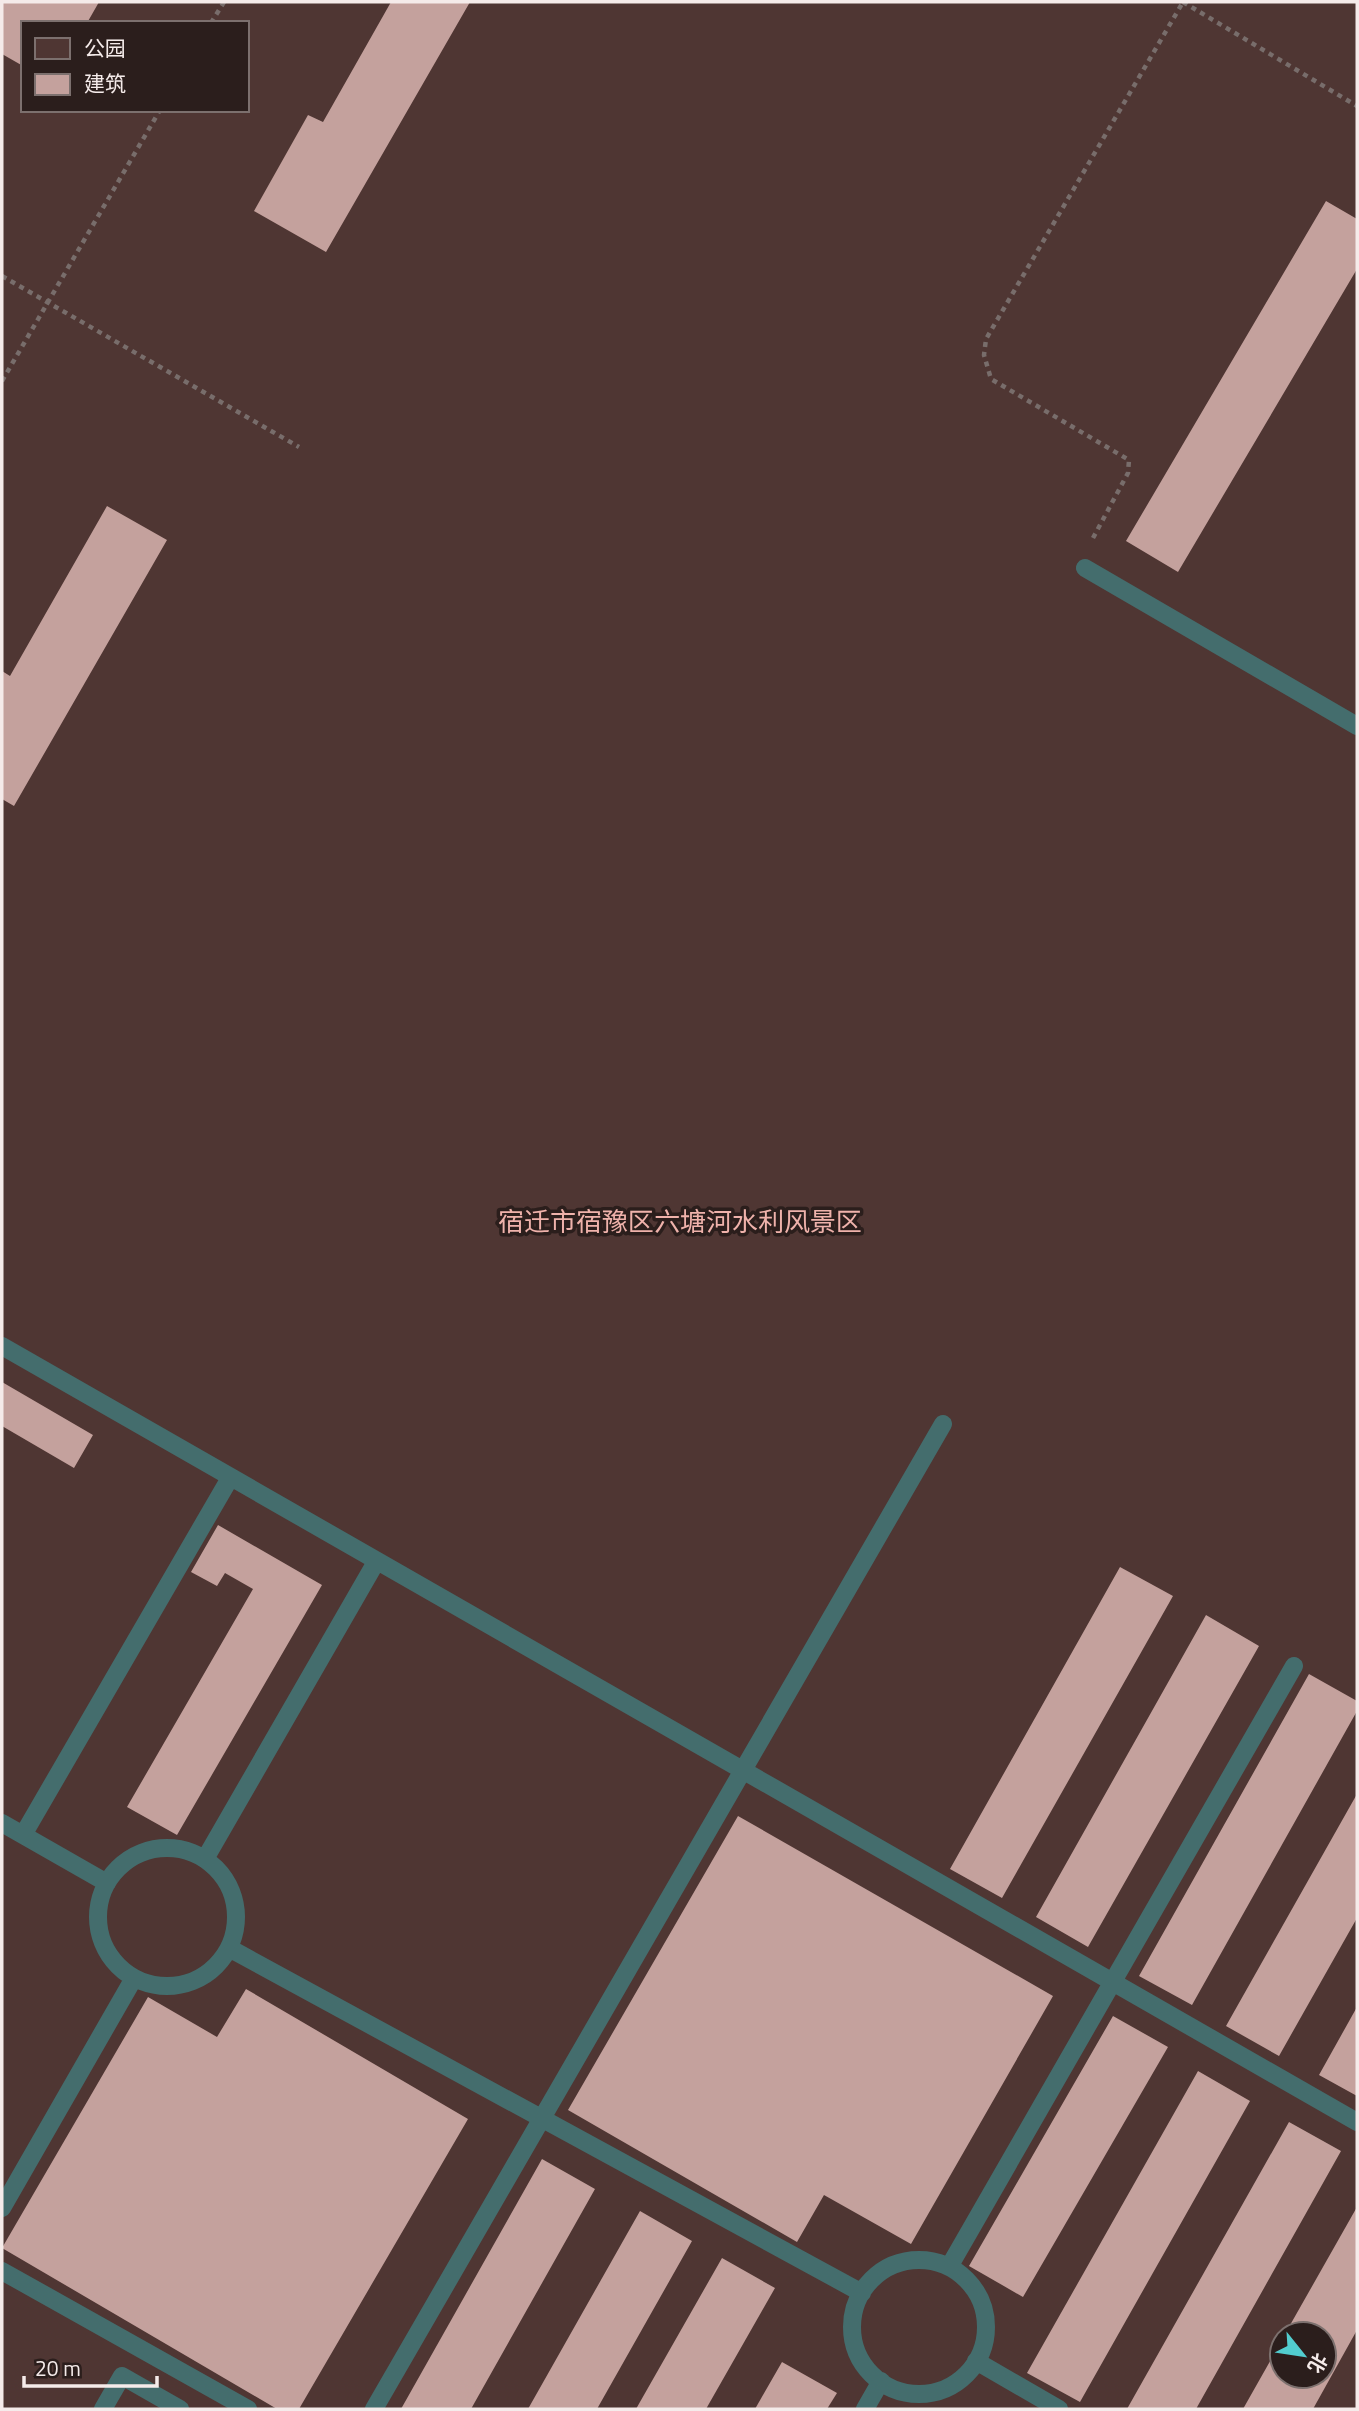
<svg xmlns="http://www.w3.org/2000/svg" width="1359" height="2411" font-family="'Titillium Web','Noto Sans SC',sans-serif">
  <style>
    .green { fill: #4f3633; fill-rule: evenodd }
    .building { fill: #c4a19d }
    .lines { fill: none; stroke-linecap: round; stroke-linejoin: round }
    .path { stroke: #786d6b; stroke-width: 4.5; stroke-dasharray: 5 5; stroke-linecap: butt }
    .lane { stroke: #446d6d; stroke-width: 18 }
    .labels { text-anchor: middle; stroke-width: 7; stroke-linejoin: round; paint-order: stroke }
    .park-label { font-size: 26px; fill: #efb2ab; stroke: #2b1e1c }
  </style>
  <rect width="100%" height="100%" fill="#2b1e1c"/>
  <path class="green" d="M2,2H1357V2409H2ZM23,23H247V110H23ZM1282,2334H1324V2376H1282Z"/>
  <path class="building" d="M2,2H99L87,23H23V66L2,54Z
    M391,2H470L326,252L254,211L308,115L323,122Z
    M1326,201L1357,219V269L1178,572L1126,541Z
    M107,506L167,540L14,806L2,799V671L10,676Z
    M2,1382L93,1435L74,1468L2,1426Z
    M218,1525L322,1585L177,1835L127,1807L253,1589L225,1573L217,1586L191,1572Z
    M1120,1567L1173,1596L1002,1898L950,1869Z
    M1206,1615L1259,1646L1088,1947L1036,1917Z
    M1309,1674L1357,1701V1711L1192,2005L1139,1976Z
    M1357,1794V1918L1279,2056L1226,2026Z
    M738,1816L1053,1996L911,2244L824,2195L797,2242L568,2110Z
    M246,1989L468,2119L299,2409H277L2,2248L148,1997L217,2037Z
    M1357,2007V2096L1319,2075Z
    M1113,2016L1168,2047L1023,2297L969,2266Z
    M1198,2071L1250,2101L1080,2402L1027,2373Z
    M1289,2122L1341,2151L1196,2409H1127Z
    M542,2159L595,2189L471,2409H401Z
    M1357,2207V2330L1313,2409H1243L1282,2340V2376H1324V2334H1285Z
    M640,2211L692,2241L597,2409H528Z
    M722,2258L775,2288L706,2409H636Z
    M782,2362L837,2393L827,2409H755Z"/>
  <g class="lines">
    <path class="path" d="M1183,2L1357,106
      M211,23L224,2
      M2,276L299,447
      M2,381L160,110
      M1093,538L1128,473L1129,460L991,379L984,355L986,339L1183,2"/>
    <path class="lane" d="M1085,568L1357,726
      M2,1346L1357,2122
      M2,1823L107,1883
      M23,1835L230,1478
      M98 1917a69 69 0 1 1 138 0a69 69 0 1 1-138 0Z
      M205,1859L376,1562
      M229,1948L862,2293
      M2,2208L134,1978
      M852 2327a67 67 0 1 1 134 0a67 67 0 1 1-134 0Z
      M949,2267L1294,1666
      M2,2271L248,2409
      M976,2361L1059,2409
      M103,2409L122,2376L180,2409
      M374,2409L943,1424
      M865,2409L881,2381"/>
  </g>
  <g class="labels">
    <g class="park-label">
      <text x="680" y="1231">宿迁市宿豫区六塘河水利风景区</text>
    </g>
  </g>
  <rect width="1359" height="2411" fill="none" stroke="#f5ebea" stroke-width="7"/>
  <rect x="21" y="21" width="228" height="91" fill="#2b1e1c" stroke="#7c706e" stroke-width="2"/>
  <rect x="35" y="38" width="35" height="21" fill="#4f3633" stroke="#7c706e" stroke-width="2"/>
  <text x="84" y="56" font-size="21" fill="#f5ebea">公园</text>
  <rect x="35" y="74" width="35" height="21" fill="#c4a19d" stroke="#7c706e" stroke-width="2"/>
  <text x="84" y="91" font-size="21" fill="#f5ebea">建筑</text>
  <g transform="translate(1303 2355) rotate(120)"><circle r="33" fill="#2b1e1c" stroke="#7c706e" stroke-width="2"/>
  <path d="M0-5L12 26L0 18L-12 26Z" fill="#52cdcf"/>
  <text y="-10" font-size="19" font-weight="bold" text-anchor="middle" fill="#f5ebea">北</text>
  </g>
  <path d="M24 2376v10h133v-10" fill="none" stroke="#f5ebea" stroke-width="3.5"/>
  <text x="35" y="2376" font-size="21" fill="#f5ebea" stroke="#2b1e1c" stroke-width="5" paint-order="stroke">20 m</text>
</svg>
